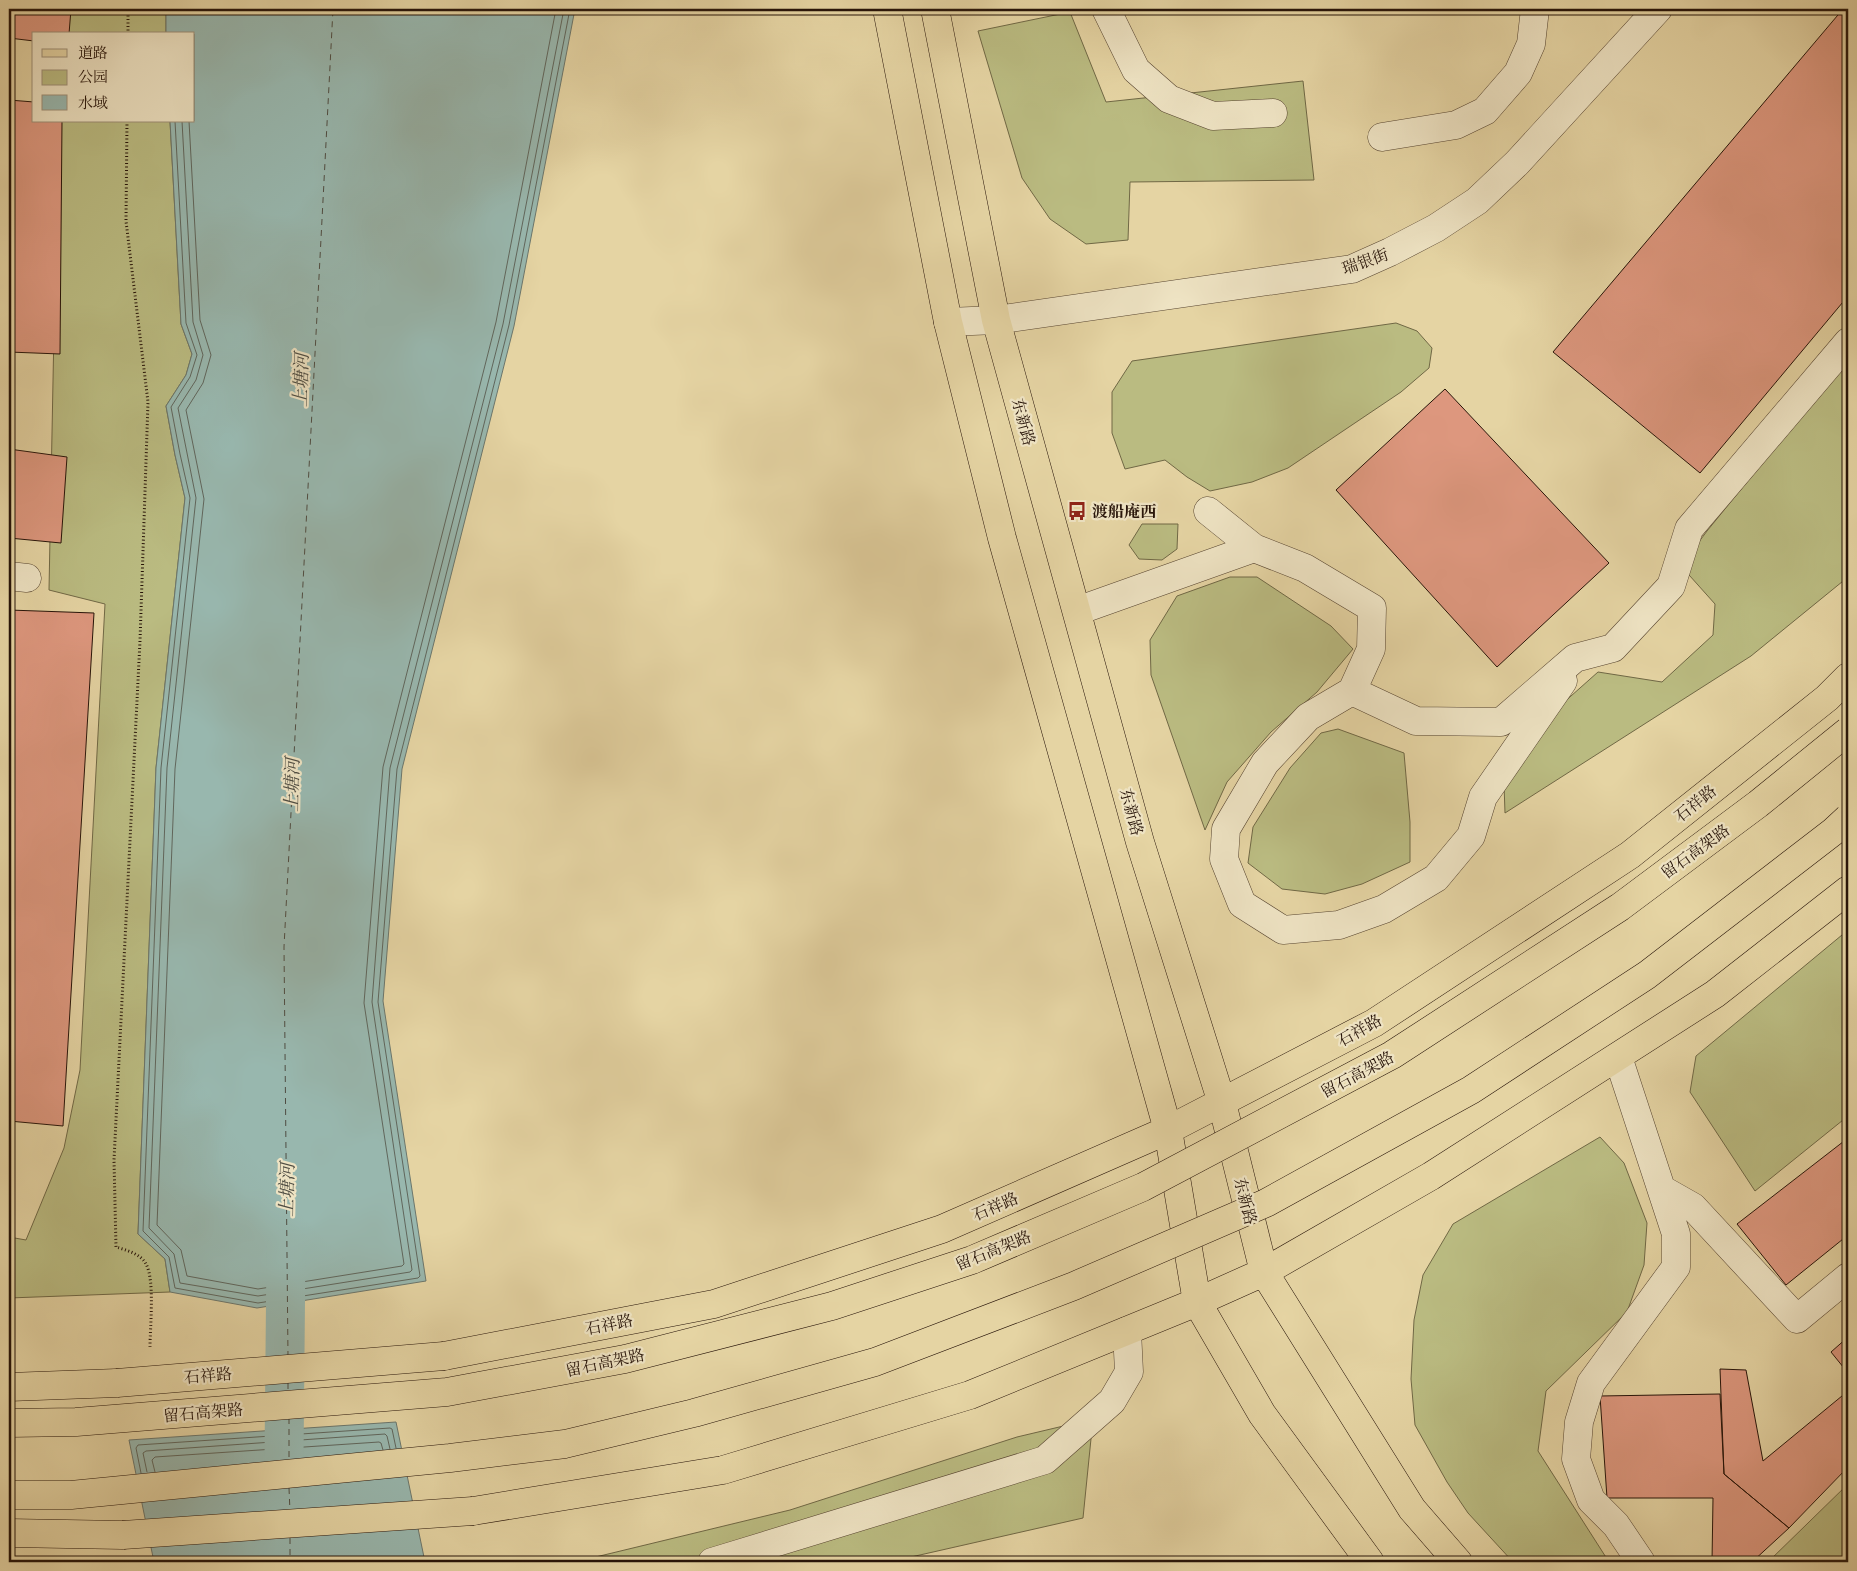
<svg xmlns="http://www.w3.org/2000/svg" width="1857" height="1571" font-family="'IM FELL Double Pica','Noto Serif SC',serif">
  <style>
    .green { fill: #babb81; stroke: #706845 }
    .water { fill: #98b7ae; stroke: #6b766c }
    .lines { fill: none; stroke-linecap: round; stroke-linejoin: round }
    .shore { stroke: #60665c; stroke-width: 1 }
    .canal { stroke: #98b7ae; stroke-width: 39 }
    .ferry { stroke: #4f4d43; stroke-width: 1; stroke-dasharray: 6 5; stroke-linecap: butt }
    .building { fill: #dd977e; stroke: #271409 }
    .minor-casing { stroke: #564430; stroke-width: 29 }
    .major-casing { stroke: #271409; stroke-width: 29 }
    .path { stroke: #271409; stroke-width: 3; stroke-dasharray: 1 2.5; stroke-linecap: butt }
    .minor { stroke: #eee3c3; stroke-width: 28 }
    .major { stroke: #e5d4a3; stroke-width: 28 }
    .major-bridge-casing { stroke: #271409; stroke-width: 29; stroke-linecap: butt }
    .highway-bridge-casing { stroke: #271409; stroke-width: 29; stroke-linecap: butt }
    .major-bridge { stroke: #e5d4a3; stroke-width: 28 }
    .highway-bridge { stroke: #e5d4a3; stroke-width: 28 }
    .labels { text-anchor: middle; stroke-width: 4.5; stroke-linejoin: round; paint-order: stroke }
    .street-label { font-size: 16px; fill: #271409; stroke: #eee3c3 }
    .poi-label { font-size: 16px; font-weight: bold; fill: #271409; stroke: #eee3c3; text-anchor: start }
    .water-label { font-size: 18px; font-style: italic; fill: #4f4d43; stroke: #eee3c3 }
  </style>
  <rect width="100%" height="100%" fill="#e5d4a3"/>
  <filter id="stains"><feTurbulence type="fractalNoise" baseFrequency=".004" numOctaves="4"/><feColorMatrix values="0 0 0 0 .2 0 0 0 0 .09 0 0 0 0 .02 0 0 0 .5 -.17"/></filter>
  <radialGradient id="worn" r=".72"><stop offset=".6" stop-color="#630" stop-opacity="0"/><stop offset="1" stop-color="#630" stop-opacity=".3"/></radialGradient>
  <path class="green" d="M69,9H166V34H65Z
    M1070,12L1106,102L1303,81L1314,180L1130,182L1128,240L1086,244L1050,219L1022,178L978,31Z
    M58,121H170L181,324L192,354L186,375L166,406L175,455L185,498L156,768L138,1234L165,1259L170,1292L9,1298V1237L26,1240L64,1148L80,1070L105,604L49,590Z
    M1396,323L1417,331L1432,348L1429,368L1401,392L1288,468L1252,482L1210,491L1187,477L1165,460L1125,469L1112,433V392L1132,361Z
    M1848,358V577L1751,656L1505,813L1504,784L1517,744L1598,672L1662,682L1713,635L1715,604L1681,566L1707,531Z
    M1142,524H1178L1177,549L1162,560L1139,559L1129,545Z
    M1230,577H1257L1331,626L1353,649L1317,692L1271,732L1227,782L1205,830L1151,675L1150,640L1177,596Z
    M1338,729L1404,753L1410,822V862L1362,884L1325,894L1282,889L1248,863L1253,827L1290,768L1321,733Z
    M1848,930V1116L1755,1191L1690,1092L1696,1056Z
    M1600,1137L1624,1163L1647,1223L1644,1265L1627,1312L1546,1391L1538,1451L1609,1562H1513L1468,1513L1447,1482L1415,1425L1411,1379L1414,1320L1423,1275L1453,1224Z
    M1093,1419L1083,1518L889,1562H575L790,1510L1017,1437Z
    M1848,1484V1562H1768Z"/>
  <path class="water" d="M166,9H575L514,326L402,769L383,1001L426,1281L257,1308L170,1292L165,1259L138,1234L156,768L185,498L175,455L166,406L186,375L192,354L181,324L170,121H194V34H166Z
    M396,1422L425,1562H154L129,1440Z"/>
  <g class="lines">
    <path class="shore" d="M175,121L186,323L197,355L190,377L171,407L180,454L190,498L161,768L143,1231L169,1257L175,1288L258,1303L418,1278L420,1276L378,1002L397,769L509,325L570,9
      M182,121L193,322L203,355L196,380L178,408L196,498L167,768L149,1228L174,1254L180,1283L258,1296L410,1272L412,1270L372,1002L390,768L503,324L564,9
      M189,121L200,320L211,355L203,383L186,410L204,499L175,769L157,1225L181,1250L187,1276L258,1289L402,1266L404,1264L364,1003L383,767L496,322L556,9
      M147,1472L143,1453L146,1451L385,1434L387,1436L390,1449
      M155,1472L152,1460L155,1457L379,1442L381,1443L383,1450
      M141,1473L136,1448L138,1445L390,1428L392,1429L396,1448"/>
    <path class="canal" d="M283,1562L286,1249"/>
    <path class="ferry" d="M288,1357L284,947L333,9
      M288,1383V1392
      M289,1418V1462
      M289,1488L290,1512
      M290,1538V1562"/>
  </g>
  <path class="building" d="M9,9H71L69,34H34V41L9,38Z
    M1843,9H1848V296L1700,473L1553,352Z
    M9,100L34,102V121H62L60,354L9,352Z
    M1445,389L1609,563L1497,667L1336,490Z
    M9,449L67,457L61,543L9,538Z
    M9,610L94,613L63,1126L9,1121Z
    M1848,1138V1235L1786,1285L1737,1224Z
    M1848,1337V1373L1831,1352Z
    M1720,1369L1746,1370L1763,1461L1848,1391V1467L1789,1528L1724,1474Z
    M1720,1394L1724,1474L1789,1528L1752,1562H1712L1713,1498H1607L1600,1396Z"/>
  <g class="lines">
    <g class="minor-casing">
      <path id="minor" d="M1106,9L1136,70L1169,99L1213,116L1273,113
        M1382,137L1456,125L1485,111L1518,73L1531,44L1535,9
        M948,322L996,320L1352,269L1390,252L1436,228L1477,201L1517,163L1658,9
        M1208,511L1254,548L1305,568L1372,608L1371,649L1352,691L1416,721L1501,722L1575,658L1613,648L1671,586L1689,529L1848,342
        M9,576L27,578
        M1077,611L1254,548
        M1352,691L1308,717L1265,763L1226,829L1224,859L1242,904L1283,930L1339,925L1384,909L1436,878L1471,836L1483,797L1563,681
        M1618,1057L1676,1234V1267L1591,1383L1579,1422L1576,1459L1591,1500L1616,1525L1641,1562
        M1663,1190L1693,1207L1797,1319L1848,1277
        M712,1562L1045,1460L1112,1401L1129,1372L1127,1331"/>
    </g>
    <g class="major-casing">
      <path id="major" d="M887,9L948,322L1002,538L1168,1130L1197,1302L1262,1414L1370,1562
        M935,9L996,320L1140,842L1222,1103L1264,1272L1412,1509L1458,1562
        M444,1356L714,1304L942,1229L1168,1130L1374,1023L1630,855L1827,698L1848,677
        M9,1387L117,1383
        M473,1511L723,1470L970,1395L1197,1302L1264,1272L1431,1176L1715,994L1848,890
        M9,1533L123,1535"/>
    </g>
    <path class="path" d="M128,34V9
      M127,121L126,221L148,402L140,641L114,1160L116,1247C126,1250 141,1254 146,1264C155,1280 150,1327 150,1347"/>
    <use href="#minor" class="minor"/>
    <use href="#major" class="major"/>
    <g class="major-bridge-casing">
      <path id="major-bridge" d="M117,1383L444,1356
        M123,1535L473,1511"/>
    </g>
    <g class="highway-bridge-casing">
      <path id="highway-bridge" d="M9,1423L76,1422L447,1392L625,1359L832,1306L972,1260L1143,1187L1392,1055L1620,907L1758,804L1848,731
        M9,1495H71L450,1458L565,1444L694,1413L875,1362L1074,1286L1266,1203L1471,1090L1647,975L1834,831L1848,818"/>
    </g>
    <use href="#major-bridge" class="major-bridge"/>
    <use href="#highway-bridge" class="highway-bridge"/>
  </g>
  <defs>
    <g id="bus-bare" transform="scale(1.5)"><path d="M-5-6H5V4H4V6H2V4H-2V6H-4V4H-5ZM-3.5-4V0h7V-4ZM-3.5 1.2v1.5H-2V1.2ZM2 1.2v1.5H3.5V1.2Z" fill="#8f2418" stroke="#eee3c3" stroke-width="2.5" paint-order="stroke"/></g>
  </defs>
  <g fill-rule="evenodd">
    <use href="#bus-bare" x="1077" y="511"/>
  </g>
  <g class="labels">
    <g class="street-label">
      <text transform="translate(1365 261) rotate(-19)" y="6">瑞银街</text>
      <text transform="translate(1024 422) rotate(75)" y="6">东新路</text>
      <text transform="translate(1695 803) rotate(-39)" y="6">石祥路</text>
      <text transform="translate(1132 812) rotate(75)" y="6">东新路</text>
      <text transform="translate(1695 851) rotate(-36)" y="6">留石高架路</text>
      <text transform="translate(1359 1030) rotate(-29)" y="6">石祥路</text>
      <text transform="translate(1357 1074) rotate(-28)" y="6">留石高架路</text>
      <text transform="translate(1246 1201) rotate(76)" y="6">东新路</text>
      <text transform="translate(995 1206) rotate(-23)" y="6">石祥路</text>
      <text transform="translate(993 1250) rotate(-22)" y="6">留石高架路</text>
      <text transform="translate(609 1324) rotate(-11)" y="6">石祥路</text>
      <text transform="translate(605 1362) rotate(-12)" y="6">留石高架路</text>
      <text transform="translate(208 1375) rotate(-5)" y="6">石祥路</text>
      <text transform="translate(203 1412) rotate(-5)" y="6">留石高架路</text>
    </g>
    <g class="poi-label">
      <text x="1092" y="517">渡船庵西</text>
    </g>
    <g class="water-label">
      <text transform="translate(301 380) rotate(-88)" y="6">上塘河</text>
      <text transform="translate(292 785) rotate(-89)" y="6">上塘河</text>
      <text transform="translate(287 1190) rotate(-89)" y="6">上塘河</text>
    </g>
  </g>
  <rect width="1857" height="1571" fill="none" stroke="#e5d4a3" stroke-width="30"/>
  <rect x="10" y="10" width="1837" height="1551" fill="none" stroke="#271409" stroke-width="2.5"/>
  <rect x="15" y="15" width="1827" height="1541" fill="none" stroke="#271409"/>
  <rect x="32" y="32" width="162" height="90" fill="#eee3c3" stroke="#9e9079"/>
  <rect x="42" y="49" width="25" height="8" fill="#e5d4a3" stroke="#9e9079"/>
  <text x="78" y="58" font-size="15" fill="#271409">道路</text>
  <rect x="42" y="70" width="25" height="15" fill="#babb81" stroke="#9e9079"/>
  <text x="78" y="82" font-size="15" fill="#271409">公园</text>
  <rect x="42" y="95" width="25" height="15" fill="#98b7ae" stroke="#9e9079"/>
  <text x="78" y="108" font-size="15" fill="#271409">水域</text>
  <rect width="100%" height="100%" filter="url(#stains)"/>
  <rect width="100%" height="100%" fill="url(#worn)"/>
</svg>
